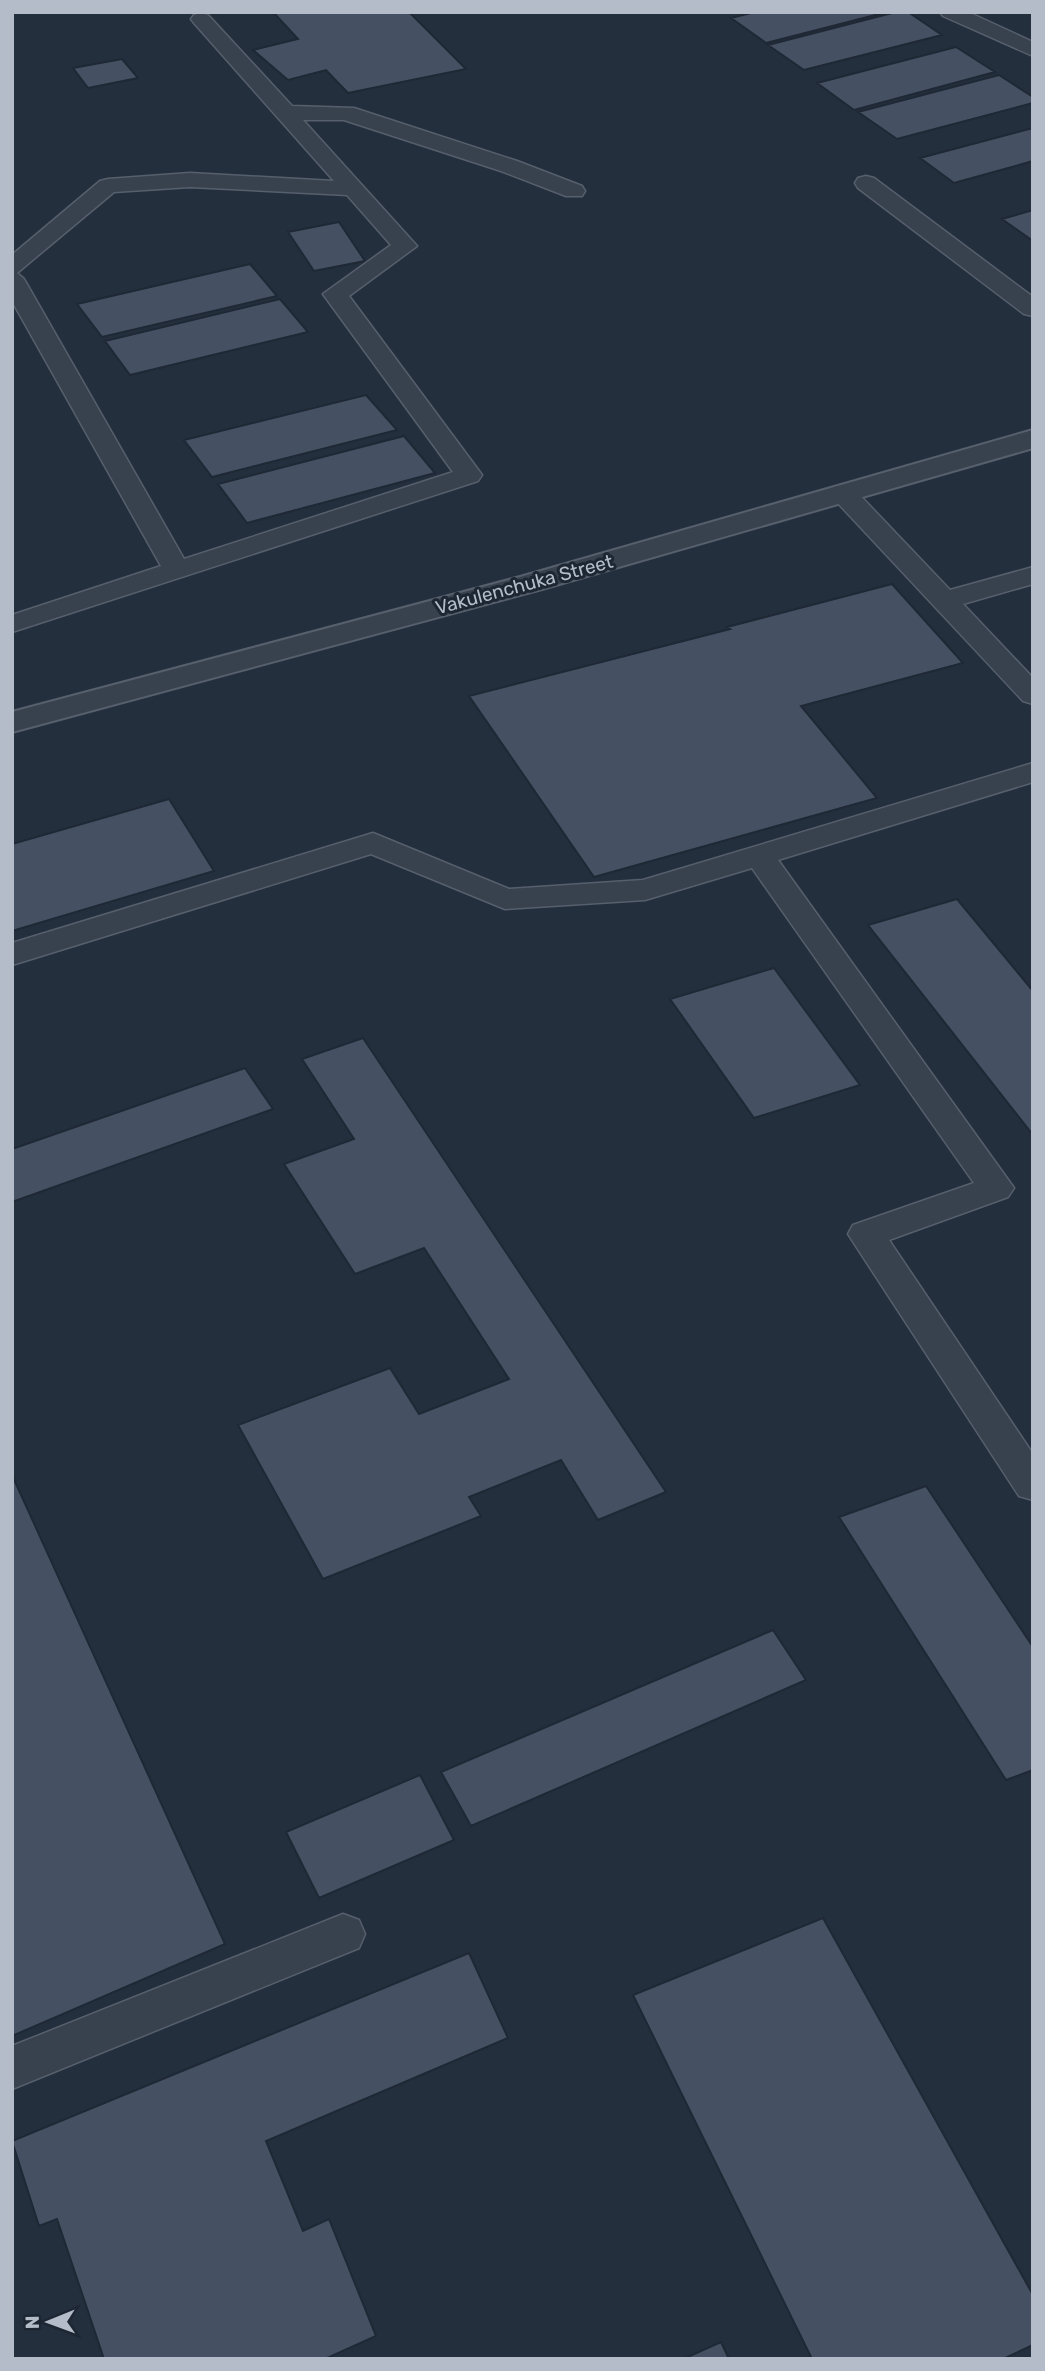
<svg xmlns="http://www.w3.org/2000/svg" width="1045" height="2371" font-family="Rubik,sans-serif">
  <style>
    .building { fill: #455162; stroke: #1f2835; stroke-width: 2 }
    .lines { fill: none; stroke-linecap: round; stroke-linejoin: round }
    .lane-casing { stroke: #565f6c; stroke-width: 3 }
    .street-casing { stroke: #565f6c; stroke-width: 4 }
    .lane { fill: #38414e; fill-rule: evenodd }
    .street { fill: #38414e; fill-rule: evenodd }
    .labels { text-anchor: middle; stroke-width: 6; stroke-linejoin: round; paint-order: stroke }
    .far-street-label { font-size: 19px; fill: #b4bcc9; stroke: #1d2633 }
  </style>
  <rect width="100%" height="100%" fill="#242f3e"/>
  <path class="building" d="M273,12H409L466,69L348,93L326,70L288,80L253,50L298,39Z
    M755,12H887L766,43L731,18Z
    M896,12H908L942,35L804,70L768,45Z
    M956,47L995,72L854,110L817,83Z
    M122,59L138,78L88,88L73,68Z
    M999,75L1033,97V103L897,139L858,112Z
    M1033,128V161L954,183L920,158Z
    M1033,210V241L1002,219Z
    M339,222L365,261L314,271L288,232Z
    M250,264L277,296L102,337L77,304Z
    M280,299L308,332L130,375L105,341Z
    M366,395L397,430L212,477L184,440Z
    M404,436L435,473L247,523L218,484Z
    M892,584L963,663L801,706L877,798L594,877L469,696L730,629L727,627Z
    M169,799L214,871L12,931V844Z
    M957,899L1033,991V1135L868,925Z
    M774,968L860,1085L754,1118L670,999Z
    M363,1038L666,1492L598,1520L561,1460L469,1497L481,1516L323,1579L238,1425L390,1368L419,1414L509,1379L424,1248L355,1274L284,1164L354,1139L302,1059Z
    M245,1068L273,1109L12,1202V1149Z
    M12,1475L225,1944L12,2036Z
    M926,1486L1033,1647V1770L1006,1780L839,1517Z
    M773,1630L806,1680L471,1826L441,1772Z
    M420,1775L454,1840L319,1898L286,1832Z
    M823,1918L1033,2295V2345L1003,2359H812L633,1995Z
    M469,1953L508,2038L266,2141L303,2231L329,2219L376,2336L325,2359H104L57,2219L39,2226L12,2141Z
    M721,2342L729,2359H683Z"/>
  <g class="lines">
    <g class="lane-casing">
      <path id="lane" d="M940,12H968L1033,42V56L943,16Z
        M201,13L208,15L292,106L354,108L517,161L582,186L585,191L582,196H566L501,171L344,120H303L417,246L349,296L482,475L478,481L12,632V615L161,566L12,301V255L100,181L108,179L190,173L334,181L194,23L191,19L194,15ZM190,187L347,195L391,245L323,294L453,472L184,559L24,279L17,273L114,192Z
        M866,176L874,178L1033,297V316L1024,314L858,188L855,183L858,178Z
        M843,485L852,487L950,590L1033,567V584L963,604L1033,678V704L1023,701L834,499L830,493L834,487Z
        M1033,763V782L778,860L1014,1188L1008,1197L889,1240L1033,1454V1500L1019,1496L848,1234L853,1225L974,1183L752,868L645,900L505,909L371,854L12,965V943L373,833L509,889L643,880Z
        M343,1914L359,1920L365,1934L359,1948L12,2089V2046Z"/>
    </g>
    <g class="street-casing">
      <path id="street" d="M1033,430V448L542,589L12,732V712L520,577Z"/>
    </g>
    <use href="#lane" class="lane"/>
    <use href="#street" class="street"/>
  </g>
  <g class="labels">
    <g class="far-street-label">
      <text transform="translate(524 584) rotate(-15)" y="7">Vakulenchuka Street</text>
    </g>
  </g>
  <rect width="1045" height="2371" fill="none" stroke="#b4bcc9" stroke-width="28"/>
  <g transform="translate(49 2322) rotate(269)" stroke="#1d2633" stroke-width="5" paint-order="stroke">
  <path d="M0-5L12 26L0 18L-12 26Z" fill="#b4bcc9"/>
  <text y="-10" font-size="19" font-weight="bold" text-anchor="middle" fill="#b4bcc9">N</text>
  </g>
</svg>
